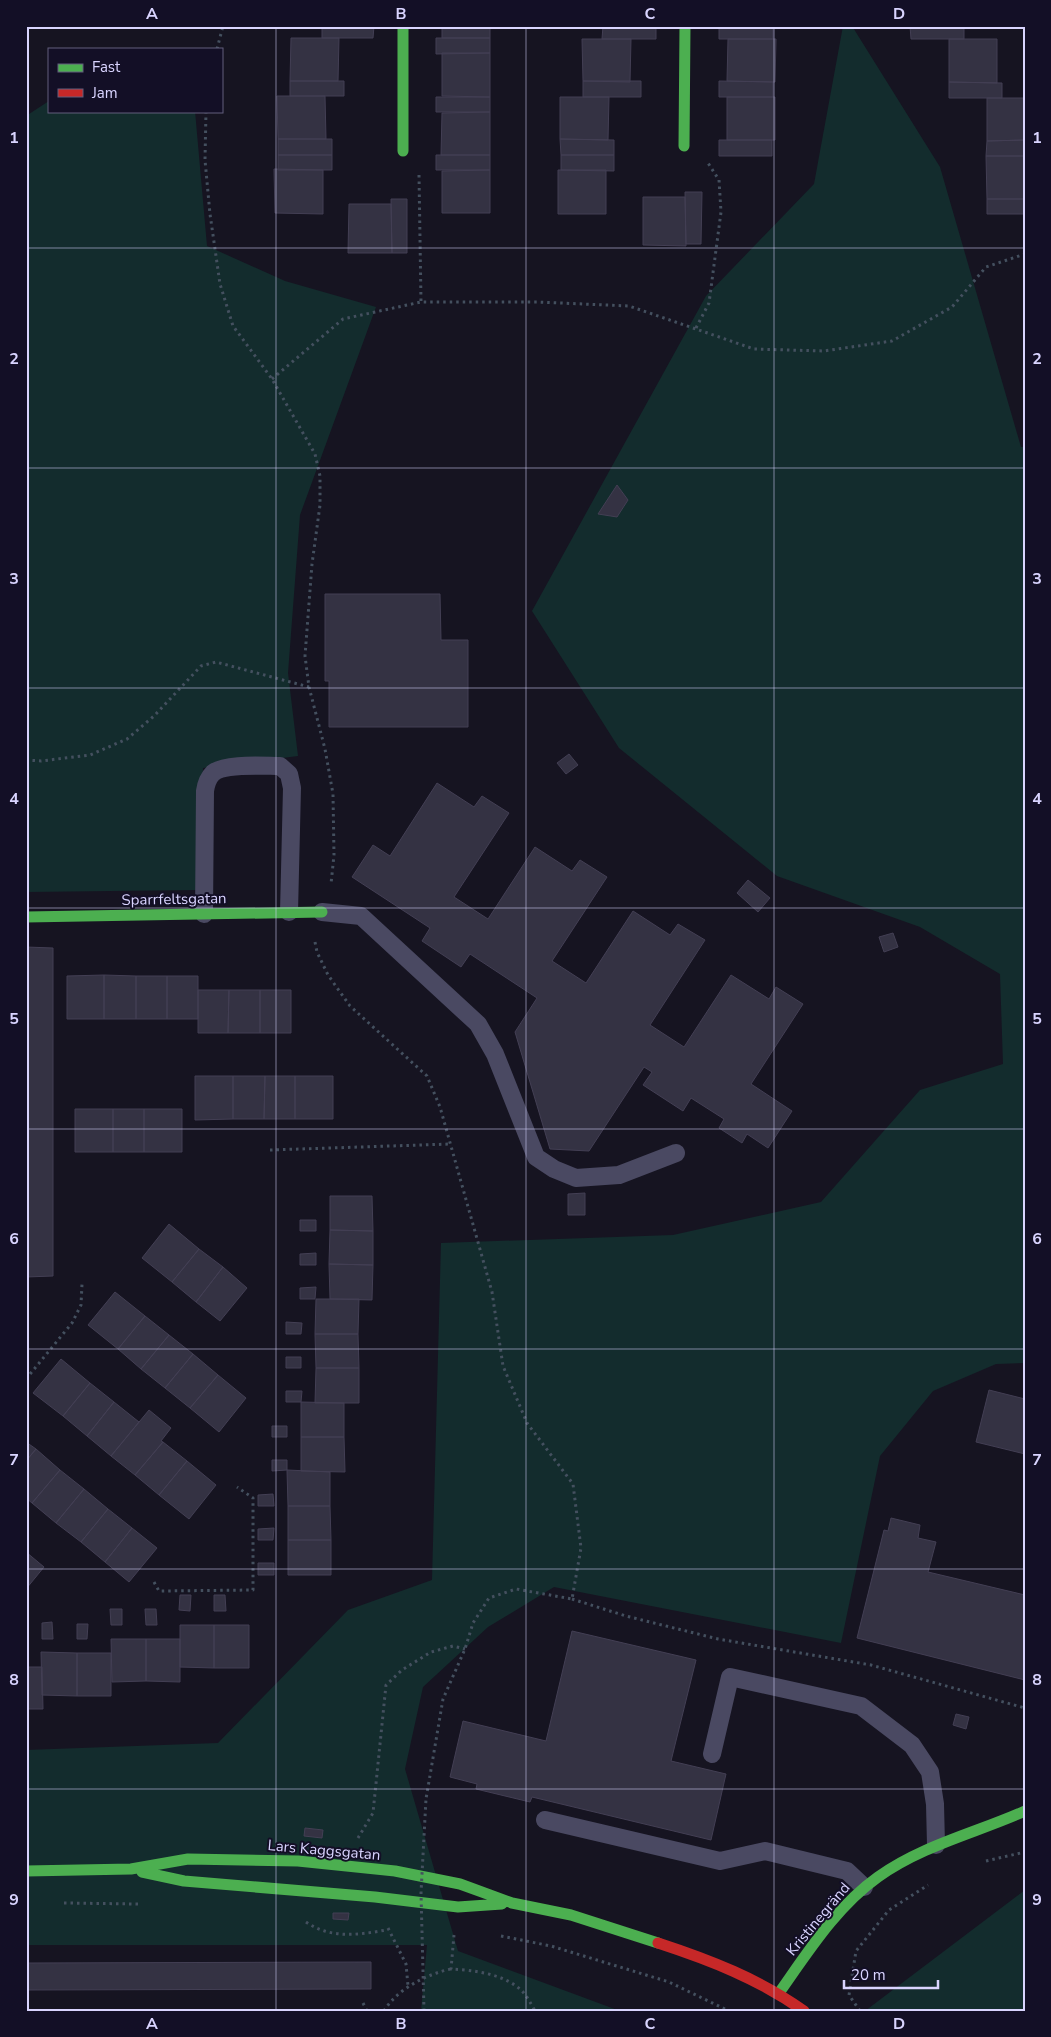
<svg xmlns="http://www.w3.org/2000/svg" width="1051" height="2037" font-family="'Nunito Sans',sans-serif">
  <style>
    .green { fill: #132c2d }
    .building { fill: #343243; stroke: #433f54 }
    .lines { fill: none; stroke-linecap: round; stroke-linejoin: round }
    .path { stroke: #44505f; stroke-width: 3; stroke-dasharray: 2.5 4; stroke-linecap: butt }
    .lane { stroke: #4a4962; stroke-width: 18 }
    .fast { stroke: #4caf50; stroke-width: 11 }
    .jam { stroke: #c62828; stroke-width: 11 }
    .path-bridge { stroke: #44505f; stroke-width: 3; stroke-dasharray: 2.5 4; stroke-linecap: butt }
    .grid { fill: none; stroke: #d9d4ff; stroke-width: 1; stroke-opacity: 0.55 }
    .labels { text-anchor: middle; stroke-width: 4; stroke-linejoin: round; paint-order: stroke }
    .street-label { font-size: 15px; fill: #d9d4ff; stroke: #130f26 }
    .neatline { fill: none; stroke: #d9d4ff; stroke-width: 2 }
    .grid-label { font-size: 16px; text-anchor: middle; font-weight: bold; fill: #d9d4ff }
  </style>
  <rect width="100%" height="100%" fill="#161421"/>
  <path class="green" d="M843,26H852L940,167L1021,447H1025V1363L996,1364L933,1391L880,1456L841,1643L554,1587L488,1627L423,1687L405,1769L458,1951L620,2011H421L427,1945H26V1750L218,1743L348,1610L432,1580L441,1243L673,1235L821,1202L920,1090L1003,1064L1000,974L920,927L777,876L619,748L532,611L706,296L814,184Z
    M49,101V111H195L207,246L285,281L376,307L300,515L288,673L298,756L203,768L198,890L26,892V116Z
    M1025,1890V2011H865Z"/>
  <path class="building" d="M322,26H374L373,38H322Z
    M442,26H490V38H442Z
    M603,26H656V39H602Z
    M719,26H773V39H719Z
    M910,26H964V39H911Z
    M291,38H339L338,81H290Z
    M436,38H490V53L436,54Z
    M582,39H631L630,82L583,81Z
    M728,39H776L775,82L727,81Z
    M949,39H997V83L949,82Z
    M442,53H490V97L442,96Z
    M290,81H344V96H290Z
    M583,81H641V97H583Z
    M719,81L773,82V97H719Z
    M949,82L1002,83V98H949Z
    M277,96H325L326,139H278Z
    M436,97H490V112H436Z
    M560,97H609L608,140L560,139Z
    M727,97H775V140H727Z
    M987,98H1025V140L987,141Z
    M442,113L490,112V155H441Z
    M278,139H332V155H278Z
    M560,139L614,140V155H561Z
    M719,140H772V156H719Z
    M1025,140V156H986L987,141Z
    M278,155H332V170H278Z
    M436,155H490V170H436Z
    M561,155H614V171L561,170Z
    M986,156H1025V199H987Z
    M274,169L323,170V214L275,213Z
    M490,170V213H442V171Z
    M558,170H606V214H558Z
    M685,192H702L701,244H686Z
    M643,197H685L686,246L643,245Z
    M391,199H407V253H392Z
    M987,199H1025V214H987Z
    M349,204H391L392,253H348Z
    M617,485L628,500L617,517L598,514Z
    M325,594H440L441,640H468V727H329V681H325Z
    M569,754L578,765L566,774L557,763Z
    M437,783L474,807L482,796L509,813L454,897L488,919L535,847L572,871L580,860L607,877L552,961L586,983L633,911L670,935L678,924L705,940L650,1025L684,1047L731,975L769,999L776,987L803,1004L751,1084L792,1111L768,1148L747,1134L742,1143L719,1128L724,1119L691,1098L683,1111L643,1085L652,1072L644,1067L589,1151L550,1149L515,1032L537,998L470,954L461,967L422,941L430,928L352,877L373,845L390,856Z
    M748,880L770,898L758,912L737,893Z
    M893,933L898,947L884,952L879,937Z
    M26,947L53,948V1276L26,1277Z
    M104,975V1019H67V976Z
    M104,975L136,976V1019H104Z
    M136,976H167V1019H136Z
    M167,976H198V1019H167Z
    M198,990H229L228,1033H198Z
    M229,990H260V1033H228Z
    M260,990H291V1033H260Z
    M195,1076H233V1119L195,1120Z
    M233,1076H265L264,1119H233Z
    M265,1076H295V1119H264Z
    M295,1076H333V1119H295Z
    M75,1109H113V1152H75Z
    M113,1109H144V1152H113Z
    M144,1109H182V1152H144Z
    M585,1193V1215H568V1194Z
    M330,1196H372L373,1231L330,1230Z
    M300,1220H316V1231H300Z
    M169,1224L199,1249L172,1282L142,1258Z
    M330,1230L373,1231V1265L329,1264Z
    M199,1249L223,1267L196,1302L172,1282Z
    M316,1253V1265H300V1254Z
    M329,1264L373,1265L372,1300L330,1299Z
    M223,1267L247,1288L220,1321L196,1302Z
    M316,1287L315,1299H300V1288Z
    M115,1292L145,1316L118,1349L88,1325Z
    M316,1299H359L358,1334H315Z
    M145,1316L169,1335L141,1369L118,1349Z
    M286,1322L302,1323L301,1334H286Z
    M315,1334H358L359,1368H316Z
    M169,1335L193,1354L165,1388L141,1369Z
    M193,1354L218,1375L190,1408L165,1388Z
    M286,1357H301V1368H286Z
    M61,1359L90,1383L63,1416L33,1393Z
    M316,1368H359V1403H315Z
    M218,1375L246,1398L219,1432L190,1408Z
    M90,1383L114,1402L87,1436L63,1416Z
    M989,1390L1025,1399V1454L976,1442Z
    M286,1391H302L301,1402H286Z
    M114,1402L139,1422L111,1456L87,1436Z
    M301,1402L344,1403V1437H301Z
    M149,1410L171,1428L161,1441L163,1442L135,1475L111,1456Z
    M272,1426H287V1437H272Z
    M301,1437H344L345,1472L301,1471Z
    M26,1442L36,1449L26,1461Z
    M163,1442L187,1461L159,1495L135,1475Z
    M36,1449L60,1470L32,1503L26,1498V1461Z
    M272,1460H287V1470L272,1471Z
    M187,1461L216,1485L189,1519L159,1495Z
    M60,1470L84,1489L56,1523L32,1503Z
    M287,1470L330,1472V1506H288Z
    M84,1489L108,1509L81,1542L56,1523Z
    M273,1494L274,1506H258V1495Z
    M288,1506H330L331,1540H288Z
    M108,1509L132,1528L105,1562L81,1542Z
    M891,1518L920,1525L918,1538L936,1542L928,1572L1025,1595V1680L857,1638L884,1530L888,1531Z
    M132,1528L157,1548L129,1582L105,1562Z
    M274,1528L273,1540H258V1529Z
    M288,1540H331V1575H288Z
    M26,1552L44,1567L26,1589Z
    M258,1563H274V1575H258Z
    M180,1595H191L190,1611L179,1610Z
    M214,1595H225L226,1611H214Z
    M110,1609H122V1625H111Z
    M145,1609H156L157,1625H146Z
    M52,1622L53,1639H42V1623Z
    M77,1624H88L87,1639H77Z
    M180,1625H214V1668L180,1667Z
    M214,1625H249V1668H214Z
    M572,1631L696,1660L671,1761L726,1774L711,1840L532,1797L530,1802L476,1789L477,1784L450,1777L463,1721L546,1741Z
    M111,1639H146V1681L112,1682Z
    M146,1639H180V1682L146,1681Z
    M41,1652L77,1653V1696L42,1695Z
    M77,1653H111V1696H77Z
    M26,1667H42L43,1709H26Z
    M956,1714L969,1717L966,1729L953,1725Z
    M305,1828L323,1830L322,1838L304,1836Z
    M333,1913H349L348,1920L333,1919Z
    M371,1962V1989L26,1990V1963Z"/>
  <g class="lines">
    <path class="path" d="M217,49L223,26
      M206,111L205,160L210,214L220,284L233,326L272,379L315,454L320,476V505L312,564L305,656L309,687L325,749L333,794L334,855L331,884
      M419,175L421,302
      M696,328L709,303L721,212L719,180L708,163
      M272,379L343,319L421,302H537L629,306L754,349L824,351L892,341L952,307L986,267L1025,254
      M26,760L41,761L90,755L127,739L154,716L201,666L216,662L309,687
      M315,942L317,952L328,975L350,1006L427,1076L440,1107L492,1292L503,1366L527,1423L573,1484L581,1548L572,1599L516,1589L489,1598L473,1623L465,1649L443,1699L426,1799
      M270,1150L451,1144
      M26,1379L72,1323L81,1305L82,1284
      M154,1582L159,1591L253,1590V1498L237,1487
      M572,1599L626,1616L718,1639L871,1665L1025,1708
      M358,1838L373,1813L386,1685L402,1670L431,1652L453,1646L465,1649
      M986,1861L1025,1852
      M64,1903L138,1904
      M306,1922C330,1939 359,1935 386,1930
      M388,1928L406,1964L408,1986
      M454,1935L451,1969C473,1970 505,1974 522,1991C527,1996 531,2004 535,2011
      M501,1936L551,1946L669,1982L729,2011
      M363,2003L367,2011
      M384,2011C397,1989 427,1974 451,1969
      M860,2011L849,1995L856,1951L889,1910L928,1885"/>
    <path class="lane" d="M322,912L361,916L478,1024L495,1054L536,1157L554,1169L576,1178L619,1175L676,1153
      M204,914L205,791C206,784 208,778 213,773C224,763 264,766 280,766L289,774L292,788L289,912
      M712,1754L730,1677L861,1706L912,1745L930,1772L935,1804L936,1845
      M545,1820L720,1861L765,1851L847,1871L864,1887"/>
    <path class="fast" d="M403,26V151
      M684,146L685,26
      M26,917L322,912
      M26,1871L131,1869L188,1859L298,1861L395,1871L460,1884L512,1903L571,1915L658,1943
      M142,1872L184,1881L375,1897L458,1907L502,1904
      M779,1993C808,1952 837,1906 878,1877C923,1845 976,1833 1025,1811"/>
    <path class="jam" d="M658,1943C710,1960 759,1979 804,2011"/>
    <path class="path-bridge" d="M424,2011L421,1893L426,1799"/>
  </g>
  <path class="grid" d="M276,26V2011M526,26V2011M774,26V2011M26,248H1025M26,468H1025M26,688H1025M26,908H1025M26,1129H1025M26,1349H1025M26,1569H1025M26,1789H1025"/>
  <g class="labels">
    <g class="street-label">
      <text transform="translate(174 899) rotate(-1)" y="5">Sparrfeltsgatan</text>
      <text transform="translate(324 1850) rotate(5)" y="5">Lars Kaggsgatan</text>
      <text transform="translate(818 1919) rotate(-50)" y="5">Kristinegränd</text>
    </g>
  </g>
  <rect width="1051" height="2037" fill="none" stroke="#130f26" stroke-width="55"/>
  <rect x="48" y="48" width="175" height="65" fill="#130f26" stroke="#625e7d"/>
  <rect x="58" y="64" width="25" height="8" fill="#4caf50" stroke="#625e7d"/>
  <text x="92" y="72" font-size="15" fill="#d9d4ff">Fast</text>
  <rect x="58" y="89" width="25" height="8" fill="#c62828" stroke="#625e7d"/>
  <text x="92" y="98" font-size="15" fill="#d9d4ff">Jam</text>
  <path d="M844 1980v8h94v-8" fill="none" stroke="#d9d4ff" stroke-width="2.5"/>
  <text x="851" y="1980" font-size="15" fill="#d9d4ff" stroke="#130f26" stroke-width="4" paint-order="stroke">20 m</text>
  <rect x="28" y="28" width="996" height="1982" class="neatline"/>
  <g class="grid-label">
    <text x="152" y="19">A</text>
    <text x="401" y="19">B</text>
    <text x="650" y="19">C</text>
    <text x="899" y="19">D</text>
    <text x="14" y="143">1</text>
    <text x="1037" y="143">1</text>
    <text x="14" y="364">2</text>
    <text x="1037" y="364">2</text>
    <text x="14" y="584">3</text>
    <text x="1037" y="584">3</text>
    <text x="14" y="804">4</text>
    <text x="1037" y="804">4</text>
    <text x="14" y="1024">5</text>
    <text x="1037" y="1024">5</text>
    <text x="14" y="1244">6</text>
    <text x="1037" y="1244">6</text>
    <text x="14" y="1465">7</text>
    <text x="1037" y="1465">7</text>
    <text x="14" y="1685">8</text>
    <text x="1037" y="1685">8</text>
    <text x="14" y="1905">9</text>
    <text x="1037" y="1905">9</text>
    <text x="152" y="2029">A</text>
    <text x="401" y="2029">B</text>
    <text x="650" y="2029">C</text>
    <text x="899" y="2029">D</text>
  </g>
</svg>
